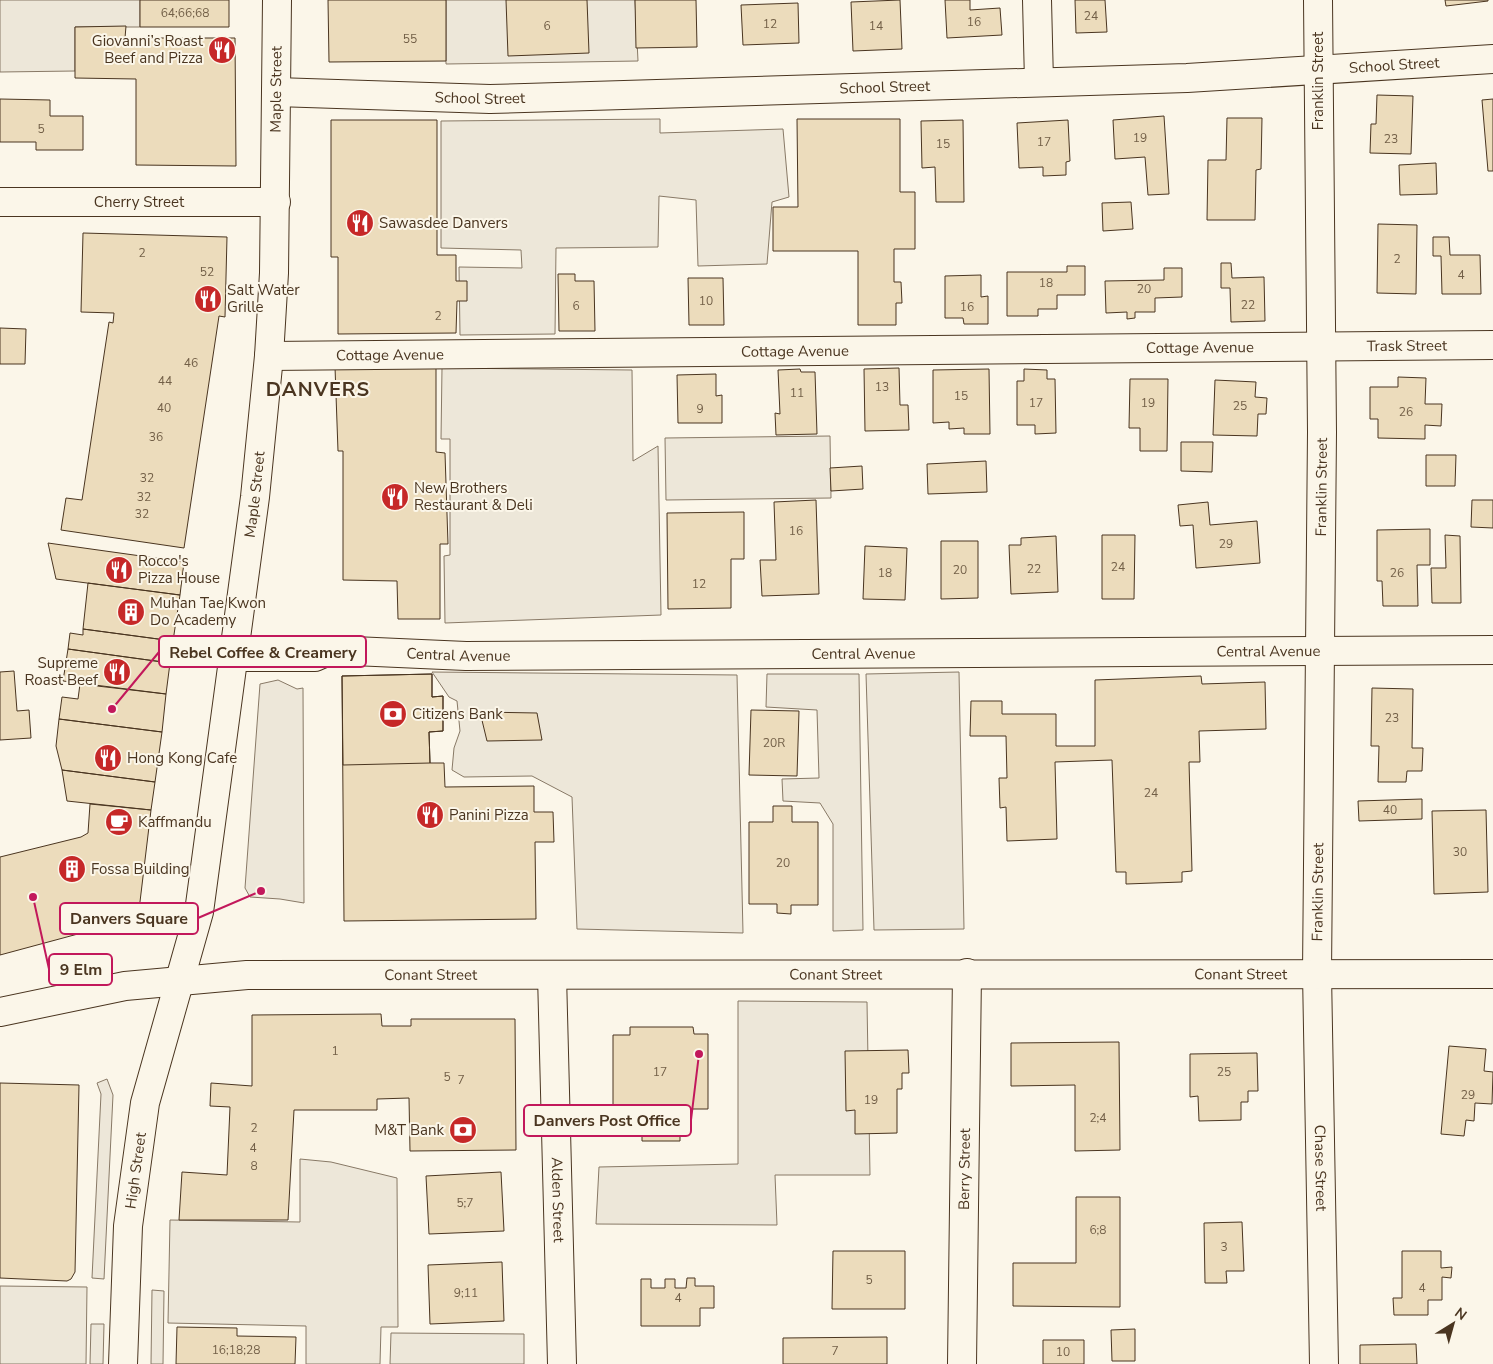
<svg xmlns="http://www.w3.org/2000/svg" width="1493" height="1364" font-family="'Nunito Sans',sans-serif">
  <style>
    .parking { fill: #ede7d9; stroke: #887966 }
    .building { fill: #ecdcbc; stroke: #4a3520 }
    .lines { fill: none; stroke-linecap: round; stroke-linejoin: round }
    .street-casing { stroke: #4a3520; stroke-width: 30 }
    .secondary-casing { stroke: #4a3520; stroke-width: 30 }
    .street { stroke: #fbf6e9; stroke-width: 28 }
    .secondary { stroke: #fbf6e9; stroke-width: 28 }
    .labels { text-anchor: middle; stroke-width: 4; stroke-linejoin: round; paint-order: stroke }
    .number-label { font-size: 12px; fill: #725f47 }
    .poi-label { font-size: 15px; fill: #4a3520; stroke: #fbf6e9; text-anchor: start }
    .street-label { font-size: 15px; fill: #4a3520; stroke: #fbf6e9 }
    .district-label { font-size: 20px; font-weight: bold; letter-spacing: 1px; fill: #4a3520; stroke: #fbf6e9 }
    .leader { fill: none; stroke: #c2185b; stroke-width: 2 }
    .callout-dot { fill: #c2185b; stroke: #fbf6e9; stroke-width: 2 }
    .callout { fill: #fbf6e9; stroke: #c2185b; stroke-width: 2 }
    .callout-label { font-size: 16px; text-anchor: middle; font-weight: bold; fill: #4a3520 }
  </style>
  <rect width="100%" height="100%" fill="#fbf6e9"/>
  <path class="parking" d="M0,0H140V27H75V71L0,72Z
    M446,0H635L638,61L446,64Z
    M660,119V133L783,129L789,197L772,202L767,264L698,266L696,200L659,196L658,247L556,248L555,334L460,335L459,267L522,268L521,250L441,248V121Z
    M442,368L632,370L633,461L658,446L661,615L445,623L444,556L450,555V439H441Z
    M830,436L831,498L666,500L665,438Z
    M432,672L737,675L743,933L577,929L572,797L532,776L464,777L452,770L454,748L460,731L457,701L449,697Z
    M959,672L964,929L874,930L866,674Z
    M767,674H859L863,930L833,931V824L820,803L783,801L782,779L819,778L817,710L766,707Z
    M278,680L297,689L303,688L304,903L280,899L250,897L245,888L260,684Z
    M738,1001L867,1002L870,1175H775L777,1225L596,1224L599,1167L738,1164Z
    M107,1079L113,1095L104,1279L92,1278L101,1094L97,1083Z
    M300,1159L331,1162L397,1178L398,1327H381L380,1364H306V1326L168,1323L170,1220L300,1222Z
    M0,1286L87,1287L86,1364H0Z
    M152,1290L164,1291L163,1364H151Z
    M91,1324H104L103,1364H90Z
    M391,1333L524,1334V1364H390Z"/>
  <path class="building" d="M140,0H229V27H140Z
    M328,0H446V61L329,62Z
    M506,0H587L589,53L508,56Z
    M635,0H696L697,47L636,48Z
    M900,0L902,49L853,51L851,2Z
    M945,0H970V10L1000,8L1002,35L947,38Z
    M1075,0H1105L1107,32L1076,33Z
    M1445,0H1488V1L1446,6Z
    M798,3L799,43L743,45L741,5Z
    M126,26L125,38H235L236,166L136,165V79L75,78V27Z
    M1377,95L1413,96L1411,154L1370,153L1371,124H1376Z
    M0,99L50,100V116H83V150H36V142H0Z
    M1493,99V171H1488L1482,100Z
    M1164,116L1169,194L1148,195L1145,157L1115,159L1113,120Z
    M1227,118H1262L1261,169L1256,170L1255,220H1207L1208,160H1226Z
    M797,119H900V192H915V249H894V282H901L902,303H896V325H858V251H773V207H798Z
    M331,120H437V255H456V281H467V301H457L456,333L338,334V257H331Z
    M963,120L964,202H936L935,167L922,168L921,121Z
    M1068,120L1070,161L1066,162V175L1043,176V167L1019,168L1017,123Z
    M1436,163L1437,194L1400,195L1399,165Z
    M1131,202L1133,229L1103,231L1102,203Z
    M1378,224L1417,225L1416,294L1377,293Z
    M83,233L227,237L225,317L219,316L184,548L61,530L66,498L82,500L109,322L113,323L114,313L81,312Z
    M1433,237H1449L1450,255H1480L1481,294H1442L1441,256H1433Z
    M1221,263H1231L1232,278L1264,277L1265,321L1231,322L1230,288H1221Z
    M1067,266H1085V295H1057V309H1038V316H1007V272H1067Z
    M1164,268H1182V297L1155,298V312H1135V318L1127,319V312L1106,313L1105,281L1164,280Z
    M558,274H575V281H594L595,331H559Z
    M981,275V297L988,296V324H964L963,318H945V276Z
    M688,278H723L724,325H689Z
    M0,328L26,329L25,364H0Z
    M436,363V452L445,453L448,544H440V619H398L397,581L343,580V451H338L335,367Z
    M899,368L900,405H908L909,430L865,431L864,369Z
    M800,369L801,372H815L817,434L776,435L775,413L780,414L778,370Z
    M989,369L990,434H964V428L949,429V422L933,423V370Z
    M1024,369L1047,370V379H1055L1056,433L1035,434V425H1017V381H1024Z
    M716,374V396L722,395V423H678L677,375Z
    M1398,377L1426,378L1425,404H1442L1441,426L1425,425V439L1378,438V419H1370V387H1398Z
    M1130,379H1168L1167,451H1140V428H1129Z
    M1215,380L1256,382L1255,397L1267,398L1266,414H1258L1257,436L1213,435Z
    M1181,442H1213L1212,472L1181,471Z
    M1426,455H1456L1455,486H1426Z
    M986,461L987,492L928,494L927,464Z
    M862,466L863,489L831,491L830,468Z
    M816,500L819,594L762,596L760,560H776L774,502Z
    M1472,500H1493V528L1471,527Z
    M1208,502L1210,525L1257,521L1260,563L1196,568L1193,525L1180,526L1178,505Z
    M744,512V559H731V608L668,609L667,513Z
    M1430,529V565H1417L1418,606H1383L1382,581H1377V530Z
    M1102,535H1135L1134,599H1102Z
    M1445,535L1460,536L1461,603H1432L1431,568H1446Z
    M1056,536L1058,592L1011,594L1009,545H1021V538Z
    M941,541H978V598L941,599Z
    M48,543L184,562L180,595L56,579Z
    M865,546L907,548L905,600L863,599Z
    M88,583L180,595L173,641L83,629Z
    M83,629L173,641L170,663L68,649L70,633L83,635Z
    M68,649L170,663L166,694L63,681Z
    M14,671L17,711L29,710L31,738L0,740V672Z
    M432,674V697L443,696V731L429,732L430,763L343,765L342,676Z
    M432,674V697L443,696V731L429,732L430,763H444L445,787L534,786V812H553L554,842H535L536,919L344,921L342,676Z
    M1201,676L1202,684L1265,682L1266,729L1199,731L1200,762H1189L1192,871L1182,872V882L1126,884V872H1116L1112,760L1055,762L1057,839L1007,841L1006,807L1000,808L999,778H1007L1006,736H970L971,701H1002V714H1056V746H1095V680Z
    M80,684L166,694L162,732L59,719L62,697L78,699Z
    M1372,688L1413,689L1412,748H1423L1422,771H1407L1406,782H1378L1379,746H1371Z
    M751,710L799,711L797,776L749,775Z
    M480,712L537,713L542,740L487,741Z
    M59,719L162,732L155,782L62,770L56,746Z
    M62,770L155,782L151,810L67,801Z
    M1422,799V819L1359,821L1358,801Z
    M90,804L151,810L139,910L135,916L126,921L0,955V857L81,837L88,833Z
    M773,806H792V822H818V905H791V914L777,913V904H749V822H773Z
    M1486,810L1488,892L1434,894L1432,811Z
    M381,1014L382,1026H411V1019H515L516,1150L410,1151L409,1098L377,1099V1110H294L288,1220H179L182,1172L227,1175L230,1107L210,1106L211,1083L252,1086V1015Z
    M630,1027H693L694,1034H708V1109H680V1141H642V1112H613V1035H630Z
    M1119,1042L1120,1150L1075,1151V1085L1011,1086V1043Z
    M1449,1046L1486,1049L1484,1071L1493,1072L1492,1104L1475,1103L1474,1121L1466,1120L1464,1136L1441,1134Z
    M908,1050L909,1073H902V1089H897V1133L855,1134V1110L846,1111L845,1051Z
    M1257,1053L1258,1091H1248V1102H1241V1120L1199,1121L1198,1096L1190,1097V1054Z
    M0,1083L79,1085L75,1272L71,1279L67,1281L0,1278Z
    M501,1172L504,1231L429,1234L426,1176Z
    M1076,1197H1120V1307L1013,1306V1263H1076Z
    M1242,1222L1244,1271H1226L1227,1283H1205L1204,1223Z
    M833,1251H905V1309H832Z
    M1402,1251H1441V1268L1452,1267L1451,1278L1442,1277V1300H1428V1315H1394L1393,1298H1402Z
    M502,1262L504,1321L430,1324L428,1265Z
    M687,1278H695V1286H714V1308H700V1326H641V1279H651V1288H665V1279H675V1288H686Z
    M177,1327L237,1328V1336L296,1337L295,1364H176Z
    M1135,1329V1361H1112L1111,1330Z
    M887,1337V1364H783V1338Z
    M1043,1340H1084V1364H1043Z
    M1416,1344L1417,1364H1360V1345Z"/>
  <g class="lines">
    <g class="street-casing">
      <g id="street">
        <path d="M1037,0L1039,82"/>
        <path id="s1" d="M276,92L490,99L1187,78L1493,59"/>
        <path id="s2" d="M0,202H276"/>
        <path id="s3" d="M269,356L1493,345"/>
        <path id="s4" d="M235,657H315L331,650L466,656L1493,650"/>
        <path id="s5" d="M1317,973L1324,1364"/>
        <path id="s6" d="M552,975L562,1364"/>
        <path id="s7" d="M962,1364L967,973"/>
      </g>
    </g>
    <g class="secondary-casing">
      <g id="secondary">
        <path id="s8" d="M1317,973L1322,432L1318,0"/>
        <path id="s9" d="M0,1012L125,986L247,975L1493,974"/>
        <path id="s10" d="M123,1364L128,1226L145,1103L199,912L255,497L269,356L274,273L277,0"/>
      </g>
    </g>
    <use href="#street" class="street"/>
    <use href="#secondary" class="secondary"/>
  </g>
  <defs>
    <g id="restaurant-disc" transform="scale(1.4375)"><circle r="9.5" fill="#c62828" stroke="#fbf6e9"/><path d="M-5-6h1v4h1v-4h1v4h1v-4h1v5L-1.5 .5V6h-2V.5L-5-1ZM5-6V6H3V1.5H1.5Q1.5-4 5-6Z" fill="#fff"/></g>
    <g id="building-disc" transform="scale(1.4375)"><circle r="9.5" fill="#c62828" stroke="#fbf6e9"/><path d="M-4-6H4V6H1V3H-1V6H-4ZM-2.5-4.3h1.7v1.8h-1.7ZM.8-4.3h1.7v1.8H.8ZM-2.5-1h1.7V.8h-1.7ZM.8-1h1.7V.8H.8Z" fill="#fff"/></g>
    <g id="bank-disc" transform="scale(1.4375)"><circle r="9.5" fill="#c62828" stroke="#fbf6e9"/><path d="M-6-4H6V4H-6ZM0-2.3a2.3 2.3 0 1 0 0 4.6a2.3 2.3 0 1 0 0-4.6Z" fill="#fff"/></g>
    <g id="cafe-disc" transform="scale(1.4375)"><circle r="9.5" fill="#c62828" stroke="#fbf6e9"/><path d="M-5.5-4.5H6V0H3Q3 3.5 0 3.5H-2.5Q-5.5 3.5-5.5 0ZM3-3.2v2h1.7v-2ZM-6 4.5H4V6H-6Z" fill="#fff"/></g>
  </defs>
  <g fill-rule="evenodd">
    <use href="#restaurant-disc" x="222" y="50"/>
    <use href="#restaurant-disc" x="360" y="223"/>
    <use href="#restaurant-disc" x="208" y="299"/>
    <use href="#restaurant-disc" x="395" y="497"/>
    <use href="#restaurant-disc" x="119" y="570"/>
    <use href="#building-disc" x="131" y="612"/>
    <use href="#restaurant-disc" x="117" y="672"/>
    <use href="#bank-disc" x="393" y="714"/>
    <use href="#restaurant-disc" x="108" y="758"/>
    <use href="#restaurant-disc" x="430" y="815"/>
    <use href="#cafe-disc" x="119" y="822"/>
    <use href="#building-disc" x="72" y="869"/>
    <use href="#bank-disc" x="463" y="1130"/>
  </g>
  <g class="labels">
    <g class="number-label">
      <text x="185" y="17">64;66;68</text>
      <text x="1091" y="20">24</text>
      <text x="974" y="26">16</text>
      <text x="770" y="28">12</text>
      <text x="547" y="30">6</text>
      <text x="876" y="30">14</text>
      <text x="410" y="43">55</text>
      <text x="41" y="133">5</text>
      <text x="1140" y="142">19</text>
      <text x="1391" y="143">23</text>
      <text x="1044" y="146">17</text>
      <text x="943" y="148">15</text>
      <text x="142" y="257">2</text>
      <text x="1397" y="263">2</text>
      <text x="207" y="276">52</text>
      <text x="1461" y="279">4</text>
      <text x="1046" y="287">18</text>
      <text x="1144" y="293">20</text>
      <text x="706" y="305">10</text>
      <text x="1248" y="309">22</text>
      <text x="576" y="310">6</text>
      <text x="967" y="311">16</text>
      <text x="438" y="320">2</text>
      <text x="191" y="367">46</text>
      <text x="165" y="385">44</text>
      <text x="882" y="391">13</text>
      <text x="797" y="397">11</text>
      <text x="961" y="400">15</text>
      <text x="1036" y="407">17</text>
      <text x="1148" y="407">19</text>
      <text x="1240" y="410">25</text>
      <text x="164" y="412">40</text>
      <text x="700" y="413">9</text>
      <text x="1406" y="416">26</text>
      <text x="156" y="441">36</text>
      <text x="147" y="482">32</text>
      <text x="144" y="501">32</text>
      <text x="142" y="518">32</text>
      <text x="796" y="535">16</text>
      <text x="1226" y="548">29</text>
      <text x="1118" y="571">24</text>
      <text x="1034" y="573">22</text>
      <text x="960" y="574">20</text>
      <text x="885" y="577">18</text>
      <text x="1397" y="577">26</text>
      <text x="699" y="588">12</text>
      <text x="1392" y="722">23</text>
      <text x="774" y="747">20R</text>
      <text x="1151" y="797">24</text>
      <text x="1390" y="814">40</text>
      <text x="1460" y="856">30</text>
      <text x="783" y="867">20</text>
      <text x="335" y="1055">1</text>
      <text x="660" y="1076">17</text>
      <text x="1224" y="1076">25</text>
      <text x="447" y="1081">5</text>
      <text x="461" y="1084">7</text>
      <text x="1468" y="1099">29</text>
      <text x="871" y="1104">19</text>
      <text x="1098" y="1122">2;4</text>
      <text x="254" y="1132">2</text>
      <text x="253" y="1152">4</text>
      <text x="254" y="1170">8</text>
      <text x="465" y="1207">5;7</text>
      <text x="1098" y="1234">6;8</text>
      <text x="1224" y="1251">3</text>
      <text x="869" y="1284">5</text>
      <text x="1422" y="1292">4</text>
      <text x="466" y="1297">9;11</text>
      <text x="678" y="1302">4</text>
      <text x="236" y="1354">16;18;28</text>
      <text x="835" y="1355">7</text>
      <text x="1063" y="1356">10</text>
    </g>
    <g class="poi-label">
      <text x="203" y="46" text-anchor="end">Giovanni’s Roast<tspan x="203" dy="17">Beef and Pizza</tspan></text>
      <text x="379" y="228">Sawasdee Danvers</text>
      <text x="227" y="295">Salt Water<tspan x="227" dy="17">Grille</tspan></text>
      <text x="414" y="493">New Brothers<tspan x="414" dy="17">Restaurant &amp; Deli</tspan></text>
      <text x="138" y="566">Rocco's<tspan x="138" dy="17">Pizza House</tspan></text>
      <text x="150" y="608">Muhan Tae Kwon<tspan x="150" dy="17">Do Academy</tspan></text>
      <text x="98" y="668" text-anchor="end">Supreme<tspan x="98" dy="17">Roast Beef</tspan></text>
      <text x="412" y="719">Citizens Bank</text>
      <text x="127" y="763">Hong Kong Cafe</text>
      <text x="449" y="820">Panini Pizza</text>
      <text x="138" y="827">Kaffmandu</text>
      <text x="91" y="874">Fossa Building</text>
      <text x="444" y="1135" text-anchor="end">M&amp;T Bank</text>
    </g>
    <g class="street-label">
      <text dy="5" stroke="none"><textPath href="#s1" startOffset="1119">School Street</textPath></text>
      <text transform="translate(1318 81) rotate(-90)" y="5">Franklin Street</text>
      <text dy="5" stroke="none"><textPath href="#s1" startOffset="609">School Street</textPath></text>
      <text dy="5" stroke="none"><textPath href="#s10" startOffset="1288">Maple Street</textPath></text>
      <text dy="5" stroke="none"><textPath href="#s1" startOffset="204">School Street</textPath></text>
      <text dy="5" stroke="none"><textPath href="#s2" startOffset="139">Cherry Street</textPath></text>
      <text dy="5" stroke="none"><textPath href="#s3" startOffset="1138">Trask Street</textPath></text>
      <text dy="5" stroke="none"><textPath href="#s3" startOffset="931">Cottage Avenue</textPath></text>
      <text dy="5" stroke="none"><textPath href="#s3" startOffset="526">Cottage Avenue</textPath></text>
      <text dy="5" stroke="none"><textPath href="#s3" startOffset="121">Cottage Avenue</textPath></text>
      <text dy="5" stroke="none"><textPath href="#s8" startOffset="486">Franklin Street</textPath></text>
      <text dy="5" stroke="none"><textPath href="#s10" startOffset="882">Maple Street</textPath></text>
      <text dy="5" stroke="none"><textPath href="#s4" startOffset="1035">Central Avenue</textPath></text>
      <text dy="5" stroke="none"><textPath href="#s4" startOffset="630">Central Avenue</textPath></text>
      <text dy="5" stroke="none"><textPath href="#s4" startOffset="225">Central Avenue</textPath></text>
      <text dy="5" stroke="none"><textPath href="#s8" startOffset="81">Franklin Street</textPath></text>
      <text dy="5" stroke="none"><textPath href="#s9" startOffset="1244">Conant Street</textPath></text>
      <text dy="5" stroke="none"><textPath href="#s9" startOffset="839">Conant Street</textPath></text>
      <text dy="5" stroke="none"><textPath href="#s9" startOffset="434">Conant Street</textPath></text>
      <text dy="5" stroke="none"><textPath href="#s5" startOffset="195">Chase Street</textPath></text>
      <text dy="5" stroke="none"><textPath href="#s7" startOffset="195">Berry Street</textPath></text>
      <text dy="5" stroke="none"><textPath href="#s10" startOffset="194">High Street</textPath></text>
      <text dy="5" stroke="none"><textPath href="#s6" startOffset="225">Alden Street</textPath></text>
    </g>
    <g class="district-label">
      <text x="318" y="396">DANVERS</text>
    </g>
  </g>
  <path class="leader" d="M112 709L159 652M261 891L198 918M33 897L49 969M699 1054L691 1120"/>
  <g class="callout-dot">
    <circle cx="112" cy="709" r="5"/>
    <circle cx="261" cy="891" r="5"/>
    <circle cx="33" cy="897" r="5"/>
    <circle cx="699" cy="1054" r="5"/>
  </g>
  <g class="callout">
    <rect x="159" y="636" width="207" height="31" rx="5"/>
    <rect x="60" y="903" width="138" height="31" rx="5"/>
    <rect x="49" y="954" width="63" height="31" rx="5"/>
    <rect x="524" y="1105" width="167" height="31" rx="5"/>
  </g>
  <g class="callout-label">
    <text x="263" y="658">Rebel Coffee &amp; Creamery</text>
    <text x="129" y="924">Danvers Square</text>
    <text x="81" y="975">9 Elm</text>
    <text x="607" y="1126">Danvers Post Office</text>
  </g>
  <g transform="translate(1453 1324) rotate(37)" stroke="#fbf6e9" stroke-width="4" paint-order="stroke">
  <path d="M0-4L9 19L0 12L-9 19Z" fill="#4a3520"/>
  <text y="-8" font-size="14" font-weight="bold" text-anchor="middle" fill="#4a3520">N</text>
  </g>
</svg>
